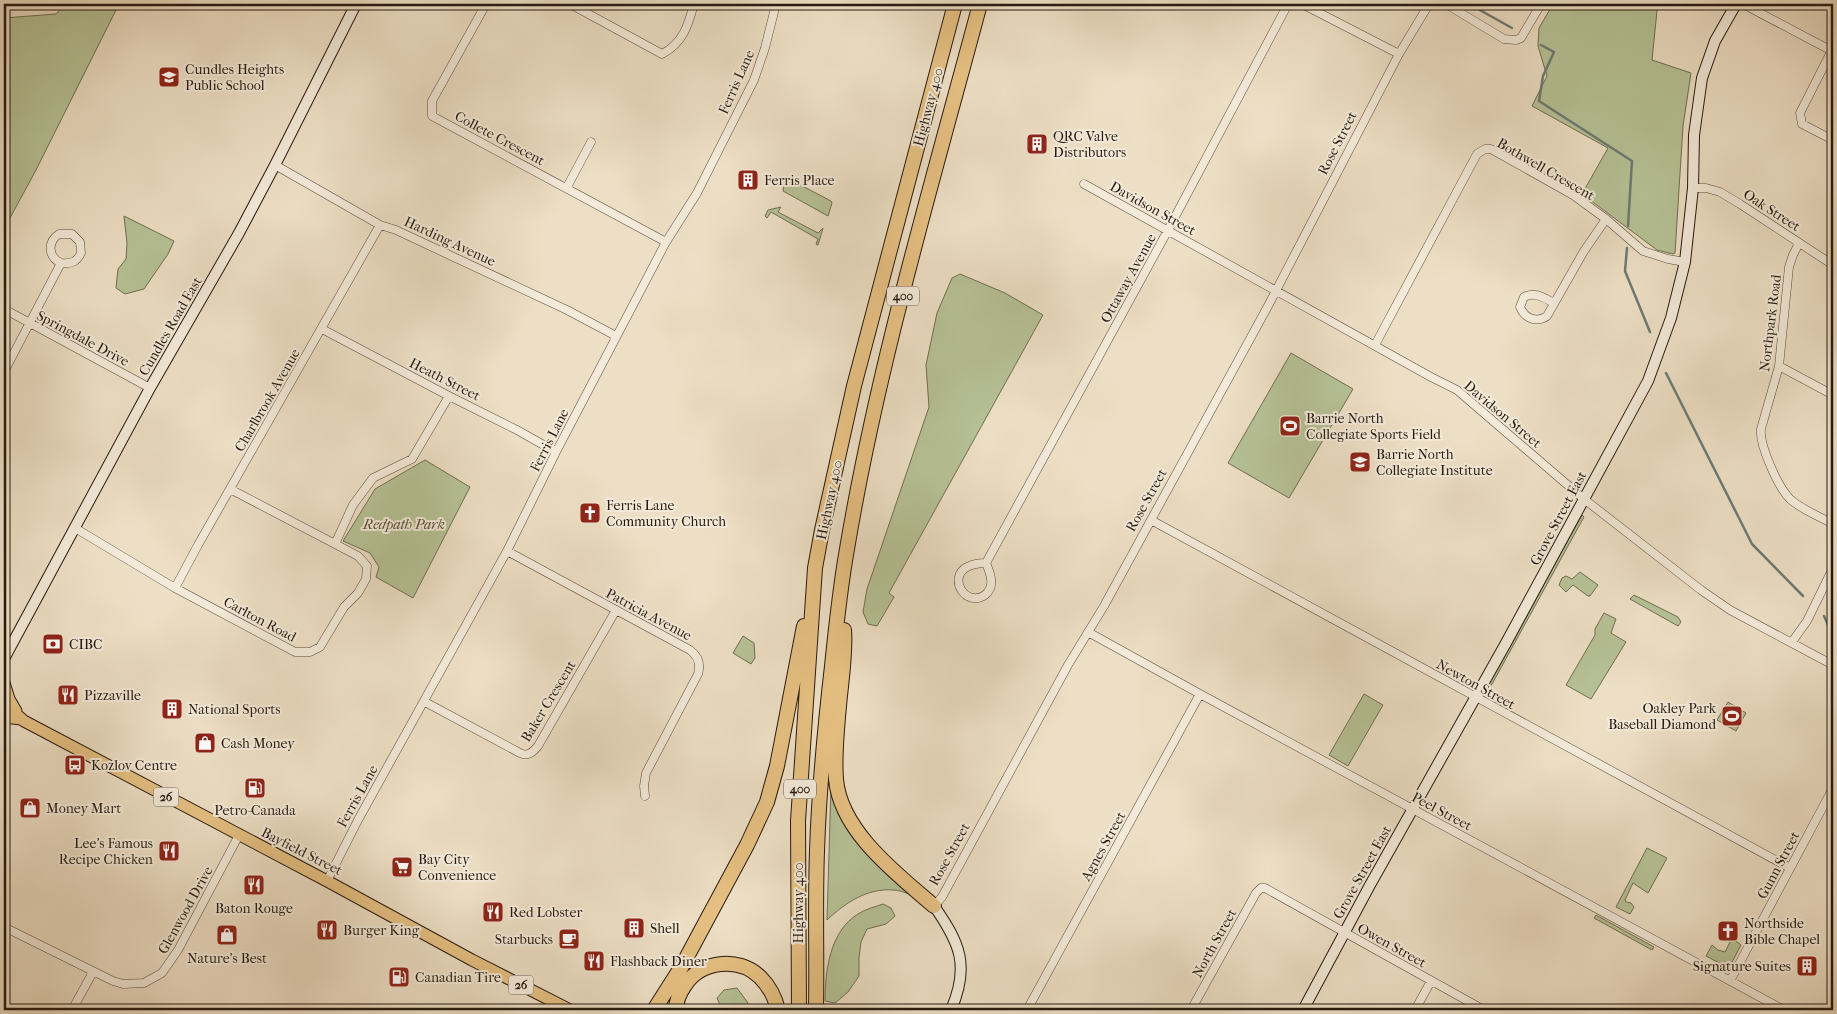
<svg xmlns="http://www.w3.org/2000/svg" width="1837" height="1014" font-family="'IM FELL French Canon',serif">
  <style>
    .green { fill: #b6c296; stroke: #6e6e53 }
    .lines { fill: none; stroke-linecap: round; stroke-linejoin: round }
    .stream { stroke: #6c7b75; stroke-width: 2.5 }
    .street-casing { stroke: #584b3d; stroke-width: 9 }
    .secondary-casing { stroke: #261a10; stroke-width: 12 }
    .primary-casing { stroke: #261a10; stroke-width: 13 }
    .highway-casing { stroke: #261a10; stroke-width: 16 }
    .street { stroke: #f3ead9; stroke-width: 8 }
    .secondary { stroke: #f3ead9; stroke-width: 10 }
    .primary { stroke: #e6c082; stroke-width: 11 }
    .highway { stroke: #e6c082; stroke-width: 14 }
    .labels { text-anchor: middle; stroke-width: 4; stroke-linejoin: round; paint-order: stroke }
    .shield { fill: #f3ead9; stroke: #64584c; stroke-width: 1 }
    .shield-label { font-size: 12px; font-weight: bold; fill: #261a10 }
    .poi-label { font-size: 14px; fill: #261a10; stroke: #f3ead9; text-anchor: start }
    .street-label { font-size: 14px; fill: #261a10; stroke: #f3ead9 }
    .park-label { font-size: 14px; font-style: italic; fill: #514c38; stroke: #f3ead9 }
  </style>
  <rect width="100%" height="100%" fill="#eddfc5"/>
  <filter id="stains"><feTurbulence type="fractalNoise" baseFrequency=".004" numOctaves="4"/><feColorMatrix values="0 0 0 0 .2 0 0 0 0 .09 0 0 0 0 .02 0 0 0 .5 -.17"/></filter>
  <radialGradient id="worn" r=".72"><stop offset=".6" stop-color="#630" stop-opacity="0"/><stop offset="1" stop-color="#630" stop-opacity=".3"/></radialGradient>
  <path class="green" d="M65,4H119L36,170L4,229V199C12,187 9,147 9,132L4,126V18L56,14Z
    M1553,4H1660L1657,11L1652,60L1691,73L1683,126L1675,253L1673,254L1657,250L1582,194L1608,148L1532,106L1547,76L1538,46L1539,28Z
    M787,178L831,201L832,203L828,216L783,191L784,183Z
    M781,207L778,212L818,233L823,228L818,245L816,244L818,239L771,212L767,218L765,216L768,210Z
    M124,216L174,241L168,254L144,289L125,294L116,288L118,269L126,259L127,243Z
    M960,274L1005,293L1043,315L889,593L894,597L877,626L868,624L863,612L867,589L929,407L926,365L937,313L952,278Z
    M1291,353L1353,389L1289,498L1228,463Z
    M425,460L470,487L413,598L376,577L379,567L370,553L343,541L375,489Z
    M1582,515L1584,517L1486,695L1485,690Z
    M1580,572L1598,585L1590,596H1588L1573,585L1566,592L1559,585L1562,578L1566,576L1572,579Z
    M1634,595L1678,617L1681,622L1678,626L1630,599Z
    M1604,613L1616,619L1611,633L1626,642L1591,699L1566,685L1595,635V629Z
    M743,636L754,643L755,658L751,664L733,653Z
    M1364,694L1383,705L1348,766L1329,755Z
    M1728,702L1746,713L1736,731L1717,720Z
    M831,787L912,895C906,893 899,890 893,890C867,888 845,903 827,920Z
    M1647,848L1667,858L1648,893L1633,883L1625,900L1626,902L1631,903L1634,907L1630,914L1616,907Z
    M883,904L891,908L895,916L886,924L867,929L861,942L859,957V976L848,992L835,1003L825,1001C825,971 830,931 858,914C865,909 875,907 883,904Z
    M1596,915L1654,947L1652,950L1594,918Z
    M1732,938L1741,945L1729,968L1706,956L1712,945L1718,950L1725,952Z
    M737,988L748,1003L747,1010H722L717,998L724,990Z"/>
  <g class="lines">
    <path class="stream" d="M1469,4L1512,28
      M1541,45L1554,52L1543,76L1539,101L1632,161L1628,226
      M1627,248L1625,271L1650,332
      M1666,373L1752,544L1803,596
      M1824,616L1833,636"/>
    <g class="street-casing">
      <path id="street" d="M343,4L355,6
        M486,4L432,101V116L666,242
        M570,4L662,54C683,43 688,26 694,4
        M1302,4L1399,54
        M1446,4L1504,39L1516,40L1521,38L1541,4
        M1743,4L1832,51
        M1833,48L1800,113L1802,124L1833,140
        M275,165L380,225L396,230L567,310L616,336
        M1084,184L1431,377L1457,390L1584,499L1701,590L1730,610L1833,665
        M567,187L591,142
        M1693,188H1706L1720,192L1740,204L1833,265
        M1799,243L1793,255L1789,267L1779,366L1761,429C1759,445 1778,487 1790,499C1802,510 1819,516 1833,524
        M1554,303C1544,298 1535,291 1524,297L1520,307C1525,319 1537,323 1547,316L1584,251L1606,219
        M4,309L150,388
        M322,329L449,396L517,430L556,452
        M1375,345L1477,154L1485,149H1491L1573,195L1606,219L1643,251L1668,259L1685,262
        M1779,366L1833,395
        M4,372L61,263C48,257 47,242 59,234H72L80,242L81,253C77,262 71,264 61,263
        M1151,520L1790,868
        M75,528L175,588L295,652H310L320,647L344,607L358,593L366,579L367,566L358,556L230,489
        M335,544L353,505L373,478L412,459L449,396
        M507,551L690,650C698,656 701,664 698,674L646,773L644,786L645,796
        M986,563C980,563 973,564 967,567C947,578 966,608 985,595C996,586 990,573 986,563L1168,230L1288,4
        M175,588L198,545L380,225
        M1088,632L1200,694L1784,1010
        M1792,642L1807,621L1833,568
        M425,702L520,753C528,757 533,752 538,746L616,610
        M327,881L358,820L507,551L556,452L666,242L697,193L754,80L765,48L776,4
        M934,906L942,897L1068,665L1104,606L1151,520L1268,306L1399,54L1429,4
        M4,927L113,981L123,984L144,983L162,973L178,950L239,835
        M1730,981L1833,788
        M72,1010L93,972
        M1027,1010L1200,694
        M1191,1010L1256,893L1261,888H1265L1484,1010
        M1415,1010L1431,981"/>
    </g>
    <g class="secondary-casing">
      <path id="secondary" d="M4,659L150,388L239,233L275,165L356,4
        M934,906C960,943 970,966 951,1010
        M1303,1010L1370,885L1506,643L1648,381L1671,318L1685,262L1693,188L1694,135L1702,78L1715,41L1736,4"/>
    </g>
    <g class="primary-casing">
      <path id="primary" d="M4,683L9,699L16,711
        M4,704L24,721L327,881L472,960L570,1010
        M4,717L21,719"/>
    </g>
    <g class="highway-casing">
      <path id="highway" d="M844,630C846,652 841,683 839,706C837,730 834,755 836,779C840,831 897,874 934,906
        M654,1010L682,966L747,845L767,802L777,766L804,626
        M676,1010C676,1002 680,992 685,985C701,961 738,956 760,977C769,986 775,997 778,1010
        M799,1010L798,821L815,568L822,530L854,386L955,4
        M816,1010C817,957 815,904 817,851C819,789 825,727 832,666C836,627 840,588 847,549C878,364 932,184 980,4"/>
    </g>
    <use href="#street" class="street"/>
    <use href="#secondary" class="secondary"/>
    <use href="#primary" class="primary"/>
    <use href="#highway" class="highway"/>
  </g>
  <defs>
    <g id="school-square" transform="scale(1.125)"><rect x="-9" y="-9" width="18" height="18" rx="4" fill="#8f2418" stroke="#f3ead9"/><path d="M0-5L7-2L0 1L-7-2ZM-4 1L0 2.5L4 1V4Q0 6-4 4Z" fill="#fff"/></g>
    <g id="building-square" transform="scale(1.125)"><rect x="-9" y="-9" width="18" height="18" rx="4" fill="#8f2418" stroke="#f3ead9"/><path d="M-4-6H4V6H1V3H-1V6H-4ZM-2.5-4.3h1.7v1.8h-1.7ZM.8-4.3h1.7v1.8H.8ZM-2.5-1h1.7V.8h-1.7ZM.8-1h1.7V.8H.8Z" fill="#fff"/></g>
    <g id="stadium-square" transform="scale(1.125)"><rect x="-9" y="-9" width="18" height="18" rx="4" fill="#8f2418" stroke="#f3ead9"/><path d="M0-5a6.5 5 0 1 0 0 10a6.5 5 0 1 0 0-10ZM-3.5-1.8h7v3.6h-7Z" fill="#fff"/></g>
    <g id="church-square" transform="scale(1.125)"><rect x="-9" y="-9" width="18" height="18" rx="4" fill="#8f2418" stroke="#f3ead9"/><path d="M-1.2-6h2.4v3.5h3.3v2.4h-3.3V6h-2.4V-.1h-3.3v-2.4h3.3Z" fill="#fff"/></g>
    <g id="bank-square" transform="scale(1.125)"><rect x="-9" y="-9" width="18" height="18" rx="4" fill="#8f2418" stroke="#f3ead9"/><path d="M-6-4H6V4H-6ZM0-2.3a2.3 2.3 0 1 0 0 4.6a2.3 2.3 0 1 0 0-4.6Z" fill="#fff"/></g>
    <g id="restaurant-square" transform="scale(1.125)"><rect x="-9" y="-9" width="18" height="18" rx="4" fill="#8f2418" stroke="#f3ead9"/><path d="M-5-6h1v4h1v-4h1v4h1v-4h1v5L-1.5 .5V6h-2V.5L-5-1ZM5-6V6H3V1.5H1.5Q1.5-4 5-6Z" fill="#fff"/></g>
    <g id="shop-square" transform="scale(1.125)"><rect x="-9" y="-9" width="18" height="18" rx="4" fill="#8f2418" stroke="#f3ead9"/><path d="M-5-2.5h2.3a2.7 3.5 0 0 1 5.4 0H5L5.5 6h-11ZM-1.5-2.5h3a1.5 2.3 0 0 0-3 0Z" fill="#fff"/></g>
    <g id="bus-square" transform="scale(1.125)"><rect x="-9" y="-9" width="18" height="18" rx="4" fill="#8f2418" stroke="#f3ead9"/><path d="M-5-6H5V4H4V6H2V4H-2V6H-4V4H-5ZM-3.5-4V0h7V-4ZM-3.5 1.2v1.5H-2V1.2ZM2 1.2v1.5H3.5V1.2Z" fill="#fff"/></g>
    <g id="fuel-square" transform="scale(1.125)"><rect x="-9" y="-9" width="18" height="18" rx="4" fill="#8f2418" stroke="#f3ead9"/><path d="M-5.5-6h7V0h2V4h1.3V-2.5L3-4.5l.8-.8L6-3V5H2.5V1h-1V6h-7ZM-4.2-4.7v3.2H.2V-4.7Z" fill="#fff"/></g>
    <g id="supermarket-square" transform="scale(1.125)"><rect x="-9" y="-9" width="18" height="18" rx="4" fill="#8f2418" stroke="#f3ead9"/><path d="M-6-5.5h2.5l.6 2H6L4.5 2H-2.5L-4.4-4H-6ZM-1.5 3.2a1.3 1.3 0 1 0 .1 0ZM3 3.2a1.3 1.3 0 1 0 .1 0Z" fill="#fff"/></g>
    <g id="cafe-square" transform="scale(1.125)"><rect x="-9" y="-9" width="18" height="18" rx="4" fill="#8f2418" stroke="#f3ead9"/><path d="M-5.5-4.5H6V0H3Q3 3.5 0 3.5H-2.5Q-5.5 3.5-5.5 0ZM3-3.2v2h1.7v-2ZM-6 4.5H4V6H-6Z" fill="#fff"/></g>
  </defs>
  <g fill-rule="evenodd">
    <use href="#school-square" x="169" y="77"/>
    <use href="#building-square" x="1037" y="144"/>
    <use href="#building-square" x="748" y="180"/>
    <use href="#stadium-square" x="1290" y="426"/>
    <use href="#school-square" x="1360" y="462"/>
    <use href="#church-square" x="590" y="513"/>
    <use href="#bank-square" x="53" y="644"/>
    <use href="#restaurant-square" x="68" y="695"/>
    <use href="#building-square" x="172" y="709"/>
    <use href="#stadium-square" x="1732" y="716"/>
    <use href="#shop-square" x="205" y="743"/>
    <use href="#bus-square" x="75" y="765"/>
    <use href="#fuel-square" x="255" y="788"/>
    <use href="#shop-square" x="30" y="808"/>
    <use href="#restaurant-square" x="169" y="851"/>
    <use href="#supermarket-square" x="402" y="867"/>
    <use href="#restaurant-square" x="254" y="885"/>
    <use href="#restaurant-square" x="493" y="912"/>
    <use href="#building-square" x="634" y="928"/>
    <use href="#restaurant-square" x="327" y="930"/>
    <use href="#church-square" x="1728" y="931"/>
    <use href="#shop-square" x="227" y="935"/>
    <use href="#cafe-square" x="569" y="939"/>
    <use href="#restaurant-square" x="594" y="961"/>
    <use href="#building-square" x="1807" y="966"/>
    <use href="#fuel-square" x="399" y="977"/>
  </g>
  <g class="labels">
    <g class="shield">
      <rect x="887" y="286.5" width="32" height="19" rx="4"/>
      <rect x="784" y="779.5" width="32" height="19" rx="4"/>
      <rect x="153.5" y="787.5" width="25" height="19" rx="4"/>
      <rect x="508.5" y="975.5" width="25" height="19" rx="4"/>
    </g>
    <g class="shield-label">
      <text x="903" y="300">400</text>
      <text x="800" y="793">400</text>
      <text x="166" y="801">26</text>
      <text x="521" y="989">26</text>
    </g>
    <g class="poi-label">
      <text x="185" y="74">Cundles Heights<tspan x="185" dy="16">Public School</tspan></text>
      <text x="1053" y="141">QRC Valve<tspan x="1053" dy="16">Distributors</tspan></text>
      <text x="764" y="185">Ferris Place</text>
      <text x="1306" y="423">Barrie North<tspan x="1306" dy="16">Collegiate Sports Field</tspan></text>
      <text x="1376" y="459">Barrie North<tspan x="1376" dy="16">Collegiate Institute</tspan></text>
      <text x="606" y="510">Ferris Lane<tspan x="606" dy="16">Community Church</tspan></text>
      <text x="69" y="649">CIBC</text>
      <text x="84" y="700">Pizzaville</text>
      <text x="1716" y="713" text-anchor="end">Oakley Park<tspan x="1716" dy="16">Baseball Diamond</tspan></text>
      <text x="188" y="714">National Sports</text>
      <text x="221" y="748">Cash Money</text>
      <text x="91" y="770">Kozlov Centre</text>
      <text x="46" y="813">Money Mart</text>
      <text x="255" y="815" text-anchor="middle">Petro-Canada</text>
      <text x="153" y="848" text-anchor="end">Lee's Famous<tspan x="153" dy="16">Recipe Chicken</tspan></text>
      <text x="418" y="864">Bay City<tspan x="418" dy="16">Convenience</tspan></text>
      <text x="254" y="913" text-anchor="middle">Baton Rouge</text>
      <text x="509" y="917">Red Lobster</text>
      <text x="1744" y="928">Northside<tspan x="1744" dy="16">Bible Chapel</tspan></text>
      <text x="650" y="933">Shell</text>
      <text x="343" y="935">Burger King</text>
      <text x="553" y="944" text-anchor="end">Starbucks</text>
      <text x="227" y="963" text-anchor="middle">Nature's Best</text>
      <text x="610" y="966">Flashback Diner</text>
      <text x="1791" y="971" text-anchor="end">Signature Suites</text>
      <text x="415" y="982">Canadian Tire</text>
    </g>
    <g class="street-label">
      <text transform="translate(736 82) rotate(-66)" y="5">Ferris Lane</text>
      <text transform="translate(928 107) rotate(-75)" y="5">Highway 400</text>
      <text transform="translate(500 138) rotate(28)" y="5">Collete Crescent</text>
      <text transform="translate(1337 143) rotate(-63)" y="5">Rose Street</text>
      <text transform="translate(1546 169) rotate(30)" y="5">Bothwell Crescent</text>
      <text transform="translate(1153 208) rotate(29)" y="5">Davidson Street</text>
      <text transform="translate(1772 210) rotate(33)" y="5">Oak Street</text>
      <text transform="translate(450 241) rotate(25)" y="5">Harding Avenue</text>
      <text transform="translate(1128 278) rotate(-61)" y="5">Ottaway Avenue</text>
      <text transform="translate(1770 323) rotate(-83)" y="5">Northpark Road</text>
      <text transform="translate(170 326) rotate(-60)" y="5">Cundles Road East</text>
      <text transform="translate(83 338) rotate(28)" y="5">Springdale Drive</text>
      <text transform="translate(445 379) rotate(27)" y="5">Heath Street</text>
      <text transform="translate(267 400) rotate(-60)" y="5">Charlbrook Avenue</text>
      <text transform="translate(1503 414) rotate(40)" y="5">Davidson Street</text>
      <text transform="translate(549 440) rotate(-63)" y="5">Ferris Lane</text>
      <text transform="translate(829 500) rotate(-78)" y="5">Highway 400</text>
      <text transform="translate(1146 500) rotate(-61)" y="5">Rose Street</text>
      <text transform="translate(1558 518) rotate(-62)" y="5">Grove Street East</text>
      <text transform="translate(649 614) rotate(28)" y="5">Patricia Avenue</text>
      <text transform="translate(260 619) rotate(28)" y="5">Carlton Road</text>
      <text transform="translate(1476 684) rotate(29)" y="5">Newton Street</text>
      <text transform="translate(548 701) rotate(-59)" y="5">Baker Crescent</text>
      <text transform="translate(357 796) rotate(-61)" y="5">Ferris Lane</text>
      <text transform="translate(1442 811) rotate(28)" y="5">Peel Street</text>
      <text transform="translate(1103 846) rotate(-61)" y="5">Agnes Street</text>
      <text transform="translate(302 851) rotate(27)" y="5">Bayfield Street</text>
      <text transform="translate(949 854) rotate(-61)" y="5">Rose Street</text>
      <text transform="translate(1778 865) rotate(-62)" y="5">Gunn Street</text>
      <text transform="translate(1362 872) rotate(-61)" y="5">Grove Street East</text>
      <text transform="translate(798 903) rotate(-90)" y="5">Highway 400</text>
      <text transform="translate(185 910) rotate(-61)" y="5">Glenwood Drive</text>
      <text transform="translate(1214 943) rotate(-61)" y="5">North Street</text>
      <text transform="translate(1392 945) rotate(29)" y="5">Owen Street</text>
    </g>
    <g class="park-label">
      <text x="404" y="529">Redpath Park</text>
    </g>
  </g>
  <rect width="1837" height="1014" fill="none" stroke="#eddfc5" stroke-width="20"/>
  <rect x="5" y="5" width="1827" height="1004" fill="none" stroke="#261a10" stroke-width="2.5"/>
  <rect x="10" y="10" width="1817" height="994" fill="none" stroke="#261a10"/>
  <rect width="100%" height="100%" filter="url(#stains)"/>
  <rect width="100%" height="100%" fill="url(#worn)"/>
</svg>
